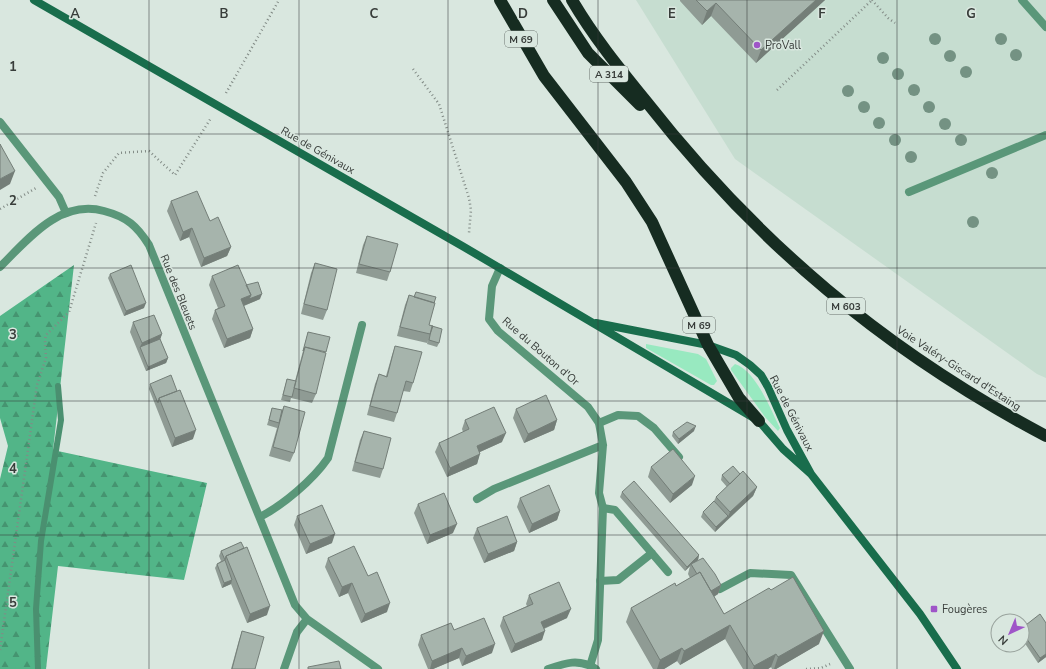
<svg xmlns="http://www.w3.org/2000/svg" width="1046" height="669" font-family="'Nunito Sans',sans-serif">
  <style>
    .built { fill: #c6ddd0 }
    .grass { fill: #98e9c0 }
    .forest { fill: url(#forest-firs) }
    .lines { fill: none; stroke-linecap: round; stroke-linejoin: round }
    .stream { stroke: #4a9070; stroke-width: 6 }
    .path { stroke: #828b86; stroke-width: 2.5; stroke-dasharray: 1 3; stroke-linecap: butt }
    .lane { stroke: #5a9779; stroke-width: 8 }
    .street { stroke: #5a9779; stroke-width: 8 }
    .secondary { stroke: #196d4c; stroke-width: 8 }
    .highway { stroke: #162c21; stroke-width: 12 }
    .tree { fill: #749283 }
    .wall { fill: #8f9b94 }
    .shaded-wall { fill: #747e78 }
    .building { fill: #a6b4ac; stroke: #747e78 }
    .grid { fill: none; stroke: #383d3a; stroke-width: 1; stroke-opacity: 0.55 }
    .poi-dot { fill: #9f55c8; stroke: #d9e7df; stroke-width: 1.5 }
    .labels { text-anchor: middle; stroke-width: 3; stroke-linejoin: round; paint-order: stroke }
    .shield { fill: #d9e7df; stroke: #68706c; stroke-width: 1 }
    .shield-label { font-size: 10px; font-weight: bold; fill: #383d3a }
    .poi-label { font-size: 11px; fill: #383d3a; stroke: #d9e7df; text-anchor: start }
    .street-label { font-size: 11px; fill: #383d3a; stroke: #d9e7df }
    .grid-label { font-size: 13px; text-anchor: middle; font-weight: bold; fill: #383d3a; stroke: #d9e7df; stroke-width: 3; stroke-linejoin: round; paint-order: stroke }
  </style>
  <defs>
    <pattern id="forest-firs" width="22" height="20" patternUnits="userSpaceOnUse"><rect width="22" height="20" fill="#52b588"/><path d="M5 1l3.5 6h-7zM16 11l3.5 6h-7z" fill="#459470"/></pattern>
  </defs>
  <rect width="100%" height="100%" fill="#d9e7df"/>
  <path class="built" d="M636,0H1046V378L1037,374L735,159Z"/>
  <path class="grass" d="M646,344L698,354L706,359L717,381L714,385H711L646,348Z
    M735,364C756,371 771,410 780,428L778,431L765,417L731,370V368Z"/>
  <path class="forest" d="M74,265L53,450L207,483L184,580L58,566L46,669H0V479L8,446L0,418V316Z"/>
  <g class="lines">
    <path class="stream" d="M38,669L36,609L41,541L61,420L58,386"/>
    <path class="path" d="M872,0L888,18L895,23
      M413,69L439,104L469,198L471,210L469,233
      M777,90L872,0
      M226,93L279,0
      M95,196L103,173L119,153L149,151L175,175L211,118
      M0,209L36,188
      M0,650L37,385L46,358L45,340L46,335L69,312L96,223
      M806,669L821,668L830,664"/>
    <path class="lane" d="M1022,0L1046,27
      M0,122L59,197L66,213
      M909,192L1046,135
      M599,423L618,415L638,416L654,428L679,457
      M603,508L615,510L668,572
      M600,581L618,580L652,553
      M720,589L750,573L791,575L850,669"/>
    <path class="street" d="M0,267C28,239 60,199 104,211C127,217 137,226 149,245L295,605L307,619L378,669
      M500,268L492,286L489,319L498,331L588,407L599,423L603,445L599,493L603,508L598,640L590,666
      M477,499L494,489L603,445
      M260,517C283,505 313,480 328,458L362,325
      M284,669L297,632L307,619
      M548,669C565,663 579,658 596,669"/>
    <path class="secondary" d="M34,0L464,247L759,421L783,449L811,474
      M596,323L708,345L736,355L750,365L761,375L768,387L787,430L811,474L920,614L957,669"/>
    <path class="highway" d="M500,0L544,76L626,182L652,222L708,345L739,398L759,421
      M553,0L588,53L640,105
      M572,0C593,36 619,68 645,100C757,243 885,351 1046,436"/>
  </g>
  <g class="tree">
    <circle cx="935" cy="39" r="6"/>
    <circle cx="1001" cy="39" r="6"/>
    <circle cx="1016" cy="55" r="6"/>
    <circle cx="950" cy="56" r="6"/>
    <circle cx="883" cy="58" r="6"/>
    <circle cx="966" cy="72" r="6"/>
    <circle cx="898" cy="74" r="6"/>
    <circle cx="914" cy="90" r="6"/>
    <circle cx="848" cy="91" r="6"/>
    <circle cx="864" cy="107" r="6"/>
    <circle cx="929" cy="107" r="6"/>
    <circle cx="879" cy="123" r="6"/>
    <circle cx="945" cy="124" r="6"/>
    <circle cx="895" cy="140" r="6"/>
    <circle cx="961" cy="140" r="6"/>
    <circle cx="911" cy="157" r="6"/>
    <circle cx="992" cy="173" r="6"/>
    <circle cx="973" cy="222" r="6"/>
  </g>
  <path class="wall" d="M680,0H825L756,63L711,16L702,25L680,1Z
    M171,201L231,247L227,256L201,267L189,237L180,241L167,211Z
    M367,236L390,272L387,281L356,273L363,245Z
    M315,263L327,310L323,320L301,314L311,273Z
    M110,274L144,308L124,316L108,278Z
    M212,276L246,285L260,299L244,306L253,329L250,338L224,348L212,319L215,310L218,308L209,285Z
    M416,292L429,325L432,326L439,343L437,347L427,344L428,340L427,343L397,336L405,305L409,295L414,297Z
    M133,322L162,334L160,339L168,358L166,363L146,371L130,332Z
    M308,332L316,394L312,403L291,398L290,402L281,400L287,379L295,381Z
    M395,346L413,383L410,392L403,391L397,413L394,422L367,415L375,384L379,374L386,376L392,355Z
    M150,384L193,439L172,447L149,389Z
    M284,406L294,453L290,462L269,456L277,428L267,425L271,412L272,408L282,410Z
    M516,409L557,420L554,430L524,443L513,418Z
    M465,420L502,442L480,452L477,464L447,477L435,452L439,443L463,432L462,429Z
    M364,431L383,469L380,478L352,471L360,440Z
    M694,431L678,444L672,436L673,432Z
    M651,467L692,485L670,503L648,477Z
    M740,474L757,487L753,496L715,532L701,517L703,512L714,501L716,497L727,487L721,480L722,475Z
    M622,492L699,555L698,560L695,562L721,585L718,594L714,597L724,614L771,590L819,644L776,669H772L771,667L768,669H743L725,639L680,665L677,661L664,669H653L626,622L631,608L676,586L690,578L688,574L690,566L685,571L620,497Z
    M520,498L560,511L557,520L529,533L517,507Z
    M418,504L453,533L427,544L414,513Z
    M297,516L332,543L306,554L294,525Z
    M477,528L517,542L514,551L484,563L473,538Z
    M241,542L267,615L247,623L231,584L222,588L215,568L217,564L221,561L219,556L221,551Z
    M328,558L368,576L387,612L361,623L348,593L339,597L325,567Z
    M529,595L567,618L544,629L542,640L511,653L500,626L503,617L527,606L526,604Z
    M1046,623V657L1038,663L1022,639V628Z
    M454,630L492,653L462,666L459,658L433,669H428L418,645L421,635Z
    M242,631L255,669H231L239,640Z"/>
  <path class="shaded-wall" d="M816,0H825L756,63L761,50Z
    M716,3L711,16L702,25L707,11Z
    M15,171L10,184L0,190V179Z
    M192,228L189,237L180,241L183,232Z
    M231,247L227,256L201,267L204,258Z
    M262,294L260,299L238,308L241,299L251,295Z
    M146,303L144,308L124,316L126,311Z
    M253,329L250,338L224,348L227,339Z
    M162,334L159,343L140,347L142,343Z
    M168,358L166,363L146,371L148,367Z
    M557,420L554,430L524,443L528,434Z
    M696,426L694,431L678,444L679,439Z
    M196,430L193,439L172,447L175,438Z
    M506,433L502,442L473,455L477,446Z
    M480,454L477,464L447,477L450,468Z
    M695,476L692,485L670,503L673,494Z
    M757,487L753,496L726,521L730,512Z
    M560,511L557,520L529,533L532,524Z
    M728,516L726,521L715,532L716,527Z
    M457,524L453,533L427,544L430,535Z
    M335,534L332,543L306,554L310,544Z
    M517,542L514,551L484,563L488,554Z
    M699,555L698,560L692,565L691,564L690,566L685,571L687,567Z
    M232,580L231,584L222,588L224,583Z
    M352,583L348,593L339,597L342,587Z
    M721,585L718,594L704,602L707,593Z
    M390,603L387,612L361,623L365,614Z
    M270,606L267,615L247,623L250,614Z
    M571,609L567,618L538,631L541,622Z
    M730,625L725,639L680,665L684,651Z
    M545,631L542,640L511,653L515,644Z
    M824,631L819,644L776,669H774L778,657Z
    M495,644L492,653L462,666L466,656Z
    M462,648L459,658L433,669H430L432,661Z
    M682,648L677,661L664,669H657L660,660Z
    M776,654L771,667L768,669H753L754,666Z
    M1046,654V657L1038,663L1040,658Z"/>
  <path class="building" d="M696,0H816L761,50L716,3L707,11Z
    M0,144L15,171L0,179Z
    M197,191L210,221L218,217L231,247L204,258L192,228L183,232L171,201Z
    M367,236L398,244L390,272L359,264Z
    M315,263L337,269L327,310L304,304Z
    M131,265L146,303L126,311L110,274Z
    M238,265L251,295L241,299L253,329L227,339L215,310L225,306L212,276Z
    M258,282L262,294L249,299L251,295L246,285Z
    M416,292L436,297L434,303L414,297Z
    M409,295L435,303L429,325L433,326L430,334L400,327Z
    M154,315L162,334L142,343L133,322Z
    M432,326L442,329L439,343L429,340Z
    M308,332L330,337L326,352L305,347L303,351Z
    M160,339L168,358L148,367L140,347Z
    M395,346L422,352L413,383L406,381L397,413L370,406L379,374L387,377Z
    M305,347L326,353L316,394L294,388Z
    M171,375L177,391L159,398L158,403L150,384Z
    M287,379L296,381L292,397L283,395Z
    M180,390L196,430L175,438L159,398Z
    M546,395L557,420L528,434L516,409Z
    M284,406L305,412L294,453L273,447Z
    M494,407L506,433L477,446L480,454L450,468L439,443L469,429L465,420Z
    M272,408L282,410L279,423L269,420Z
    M687,422L696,426L679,439L673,432Z
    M364,431L391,438L383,469L355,462Z
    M673,449L695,476L673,494L651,467Z
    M733,466L740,474L730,484L722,475Z
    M743,471L757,487L730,512L716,497Z
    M634,481L699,555L687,567L622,492Z
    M549,485L560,511L532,524L520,498Z
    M444,493L457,524L430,535L418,504Z
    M714,501L728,516L716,527L703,512Z
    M322,505L335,534L310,544L297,516Z
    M507,516L517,542L488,554L477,528Z
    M241,542L244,548L226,556L225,560L221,551Z
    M354,546L368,576L377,572L390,603L365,614L352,583L342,587L328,558Z
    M247,547L270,606L250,614L226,556Z
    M703,558L715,574L721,585L711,591L700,572L697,574L691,564Z
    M225,560L232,580L224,583L217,564Z
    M700,572L724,614L769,588L771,590L793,577L824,631L778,657L776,654L754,666L730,625L684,651L682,648L660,660L631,608L675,583L676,586Z
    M559,582L571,609L541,622L545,631L515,644L503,617L533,604L529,595Z
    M1040,614L1046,623V654L1040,658L1022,632V628Z
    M484,618L495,644L466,656L462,648L432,661L421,635L451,623L454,630Z
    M242,631L264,637L255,669H232Z
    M339,661L341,669H308V667Z"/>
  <path class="grid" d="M149,0V669M299,0V669M448,0V669M598,0V669M747,0V669M897,0V669M0,134H1046M0,268H1046M0,401H1046M0,535H1046"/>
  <g class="poi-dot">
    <circle cx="757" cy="45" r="4"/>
    <rect x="930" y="605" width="8" height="8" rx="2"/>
  </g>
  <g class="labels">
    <g class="shield">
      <rect x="505" y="31" width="32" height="16" rx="3"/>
      <rect x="590" y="66" width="38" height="16" rx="3"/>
      <rect x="827" y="298" width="38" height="16" rx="3"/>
      <rect x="683" y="317" width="32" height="16" rx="3"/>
    </g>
    <g class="shield-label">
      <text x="521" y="43">M 69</text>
      <text x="609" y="78">A 314</text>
      <text x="846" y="310">M 603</text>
      <text x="699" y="329">M 69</text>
    </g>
    <g class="poi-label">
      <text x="765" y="49">ProVall</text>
      <text x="942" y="613">Fougères</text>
    </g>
    <g class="street-label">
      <text transform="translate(318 150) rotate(30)" y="4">Rue de Génivaux</text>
      <text transform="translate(179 292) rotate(68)" y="4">Rue des Bleuets</text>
      <text transform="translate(541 351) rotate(41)" y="4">Rue du Bouton d'Or</text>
      <text transform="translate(959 368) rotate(33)" y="4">Voie Valéry-Giscard d'Estaing</text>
      <text transform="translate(792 413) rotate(63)" y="4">Rue de Génivaux</text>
    </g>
  </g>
  <g class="grid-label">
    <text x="75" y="18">A</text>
    <text x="224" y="18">B</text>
    <text x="374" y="18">C</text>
    <text x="523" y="18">D</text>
    <text x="672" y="18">E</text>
    <text x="822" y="18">F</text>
    <text x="971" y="18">G</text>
    <text x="13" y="71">1</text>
    <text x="13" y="205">2</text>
    <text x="13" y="339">3</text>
    <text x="13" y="473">4</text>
    <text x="13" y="607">5</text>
  </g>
  <g transform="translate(1010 633) rotate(224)"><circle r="19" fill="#d9e7df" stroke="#99a39d"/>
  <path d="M0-3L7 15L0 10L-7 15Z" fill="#9f55c8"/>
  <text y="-6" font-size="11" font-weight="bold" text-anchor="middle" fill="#383d3a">N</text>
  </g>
</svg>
